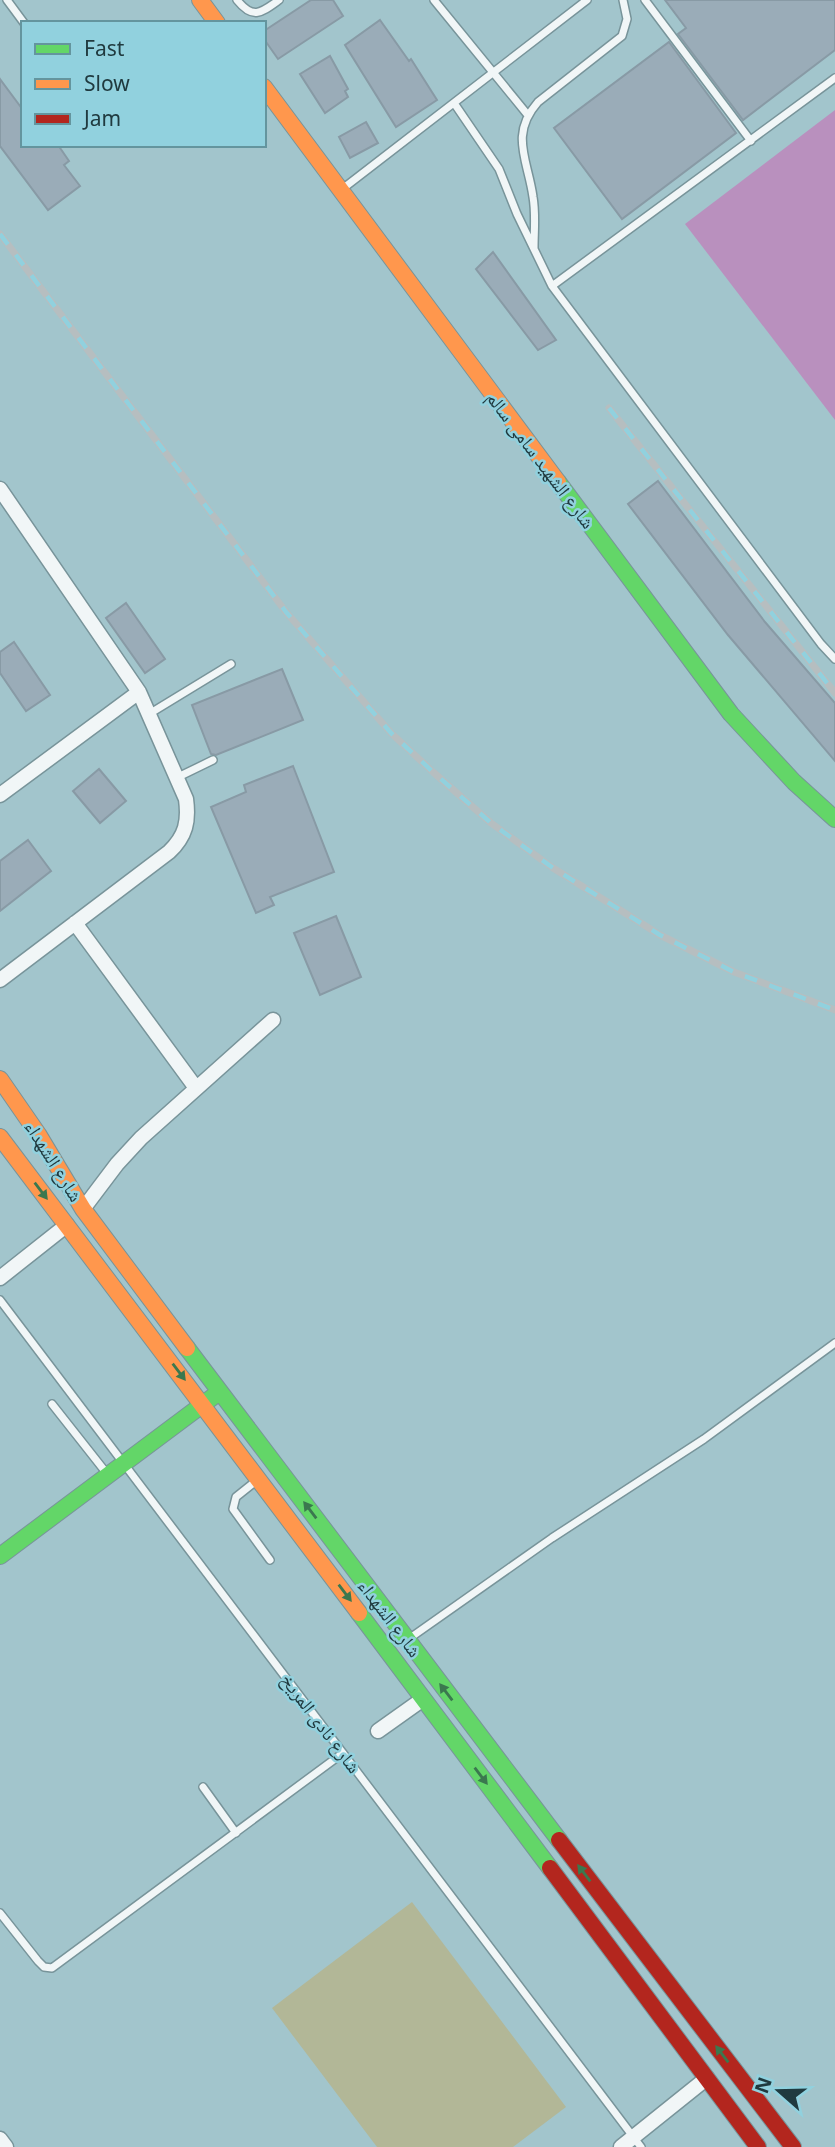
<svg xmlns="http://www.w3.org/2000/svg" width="835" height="2147" font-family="'Noto Sans','Noto Naskh Arabic',sans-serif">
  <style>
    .green { fill: #b2b797 }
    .water { fill: #b990be }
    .building { fill: #9aacb8; stroke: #889aa5; stroke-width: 2 }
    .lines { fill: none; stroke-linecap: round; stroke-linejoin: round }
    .lane-casing { stroke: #78949a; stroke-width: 10 }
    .street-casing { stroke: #78949a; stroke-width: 17 }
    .fast-casing { stroke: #78949a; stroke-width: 18 }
    .slow-casing { stroke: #78949a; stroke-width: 18 }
    .jam-casing { stroke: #78949a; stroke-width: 18 }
    .lane { stroke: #f1f6f7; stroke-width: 7 }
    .street { stroke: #f1f6f7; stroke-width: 14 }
    .fast { stroke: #63d668; stroke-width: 16 }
    .slow { stroke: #ff974d; stroke-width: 16 }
    .jam { stroke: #b3261e; stroke-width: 16 }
    .rail-casing { stroke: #b6bec0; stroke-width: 7 }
    .rail { stroke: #91d1de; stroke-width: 4.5; stroke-dasharray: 13; stroke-linecap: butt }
    .oneway { fill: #3b784f }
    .labels { text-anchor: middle; stroke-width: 5; stroke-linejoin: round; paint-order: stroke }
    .street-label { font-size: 19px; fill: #203a3f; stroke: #91d1de }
  </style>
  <rect width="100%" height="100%" fill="#a2c5cc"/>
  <path class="green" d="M412,1902L566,2107L513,2147H377L272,2008Z"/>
  <path class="water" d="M835,110V420L685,224Z"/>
  <path class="building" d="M311,0H333L343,16L278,59L264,39V31Z
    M665,0H835V50L743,120L678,34L686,28Z
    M380,20L409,61L411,59L437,100L396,127L345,45Z
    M669,42L736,133L622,219L554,128Z
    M330,56L348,89L345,91L348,97L325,113L300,74Z
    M0,79L23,110V145H58L69,161L64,165L80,186L48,210L0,146Z
    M366,122L378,143L350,158L339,137Z
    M493,252L556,340L538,350L476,269Z
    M658,481L765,622L835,703V761L728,635L628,504Z
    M126,603L165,659L145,673L106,618Z
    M14,642L50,695L26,711L0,673V652Z
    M282,669L303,720L216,755L211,754L192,705Z
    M293,766L334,872L270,897L274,905L256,913L211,807L246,792L244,785Z
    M99,769L126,801L100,823L73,791Z
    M28,840L51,871L0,911V861Z
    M336,916L361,977L320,995L294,933Z"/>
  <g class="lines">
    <g class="lane-casing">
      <path id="lane" d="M7,0L24,23
        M237,0C253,20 261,13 279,0
        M434,0L527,114
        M645,0L751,141
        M454,103L499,169L517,214L552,286L821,644L835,659
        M341,190L587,0
        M534,248C534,231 536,214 533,197C528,160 509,135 538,102L622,36L627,19L623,0
        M552,286L835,78
        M149,714L231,664
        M176,778L213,760
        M0,1300L641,2147
        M52,1404L108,1475
        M256,1481L236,1497L233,1509L270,1560
        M410,1638L552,1538L704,1439L835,1343
        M203,1787L236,1833
        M0,1913L38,1961L44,1967L52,1968L343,1753"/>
    </g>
    <g class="street-casing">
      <path id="street" d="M0,489L139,692L186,799C189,821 186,836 169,852L0,980
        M0,795L139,692
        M75,923L196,1088
        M83,1209L117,1164L141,1138L273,1020
        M0,1278L67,1225
        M378,1731L423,1699
        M0,2139L6,2147
        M621,2147L707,2078"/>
    </g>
    <g class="fast-casing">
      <path id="fast" d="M558,482L731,714L794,782L835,819
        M187,1348L559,1840
        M0,1556L214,1396
        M359,1613L550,1868"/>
    </g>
    <g class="slow-casing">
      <path id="slow" d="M200,0L217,23
        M264,87L558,482
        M0,1079L38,1134L83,1209L187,1348
        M0,1137L359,1613"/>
    </g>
    <g class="jam-casing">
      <path id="jam" d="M559,1840L793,2147
        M550,1868L758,2147"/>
    </g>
    <use href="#lane" class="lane"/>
    <use href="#street" class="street"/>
    <use href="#fast" class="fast"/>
    <use href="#slow" class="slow"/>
    <use href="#jam" class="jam"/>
    <g class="rail-casing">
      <path id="rail" d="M0,234L286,612L391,733L433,772L491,823L553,868L660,935L734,972L835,1010
        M609,408L835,693"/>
    </g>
    <use href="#rail" class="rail"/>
  </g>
  <defs><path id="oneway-solid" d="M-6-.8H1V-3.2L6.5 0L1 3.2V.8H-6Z" transform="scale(1.75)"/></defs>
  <g class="oneway">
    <use href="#oneway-solid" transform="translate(41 1191) rotate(53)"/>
    <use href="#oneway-solid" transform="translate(179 1372) rotate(53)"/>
    <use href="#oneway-solid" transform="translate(310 1510) rotate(-127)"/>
    <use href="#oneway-solid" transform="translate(345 1593) rotate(53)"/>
    <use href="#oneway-solid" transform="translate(446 1692) rotate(-127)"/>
    <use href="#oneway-solid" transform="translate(481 1776) rotate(53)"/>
    <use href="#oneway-solid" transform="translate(584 1873) rotate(-127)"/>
    <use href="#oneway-solid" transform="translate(722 2054) rotate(-127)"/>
  </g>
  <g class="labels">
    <g class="street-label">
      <text transform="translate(541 460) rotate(53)" y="7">شارع الشهيد سامى سالم</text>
      <text transform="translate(54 1161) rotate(58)" y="7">شارع الشهداء</text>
      <text transform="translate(390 1618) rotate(53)" y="7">شارع الشهداء</text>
      <text transform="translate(321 1723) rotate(53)" y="7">شارع نادى المريخ</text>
    </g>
  </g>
  <rect x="21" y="21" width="245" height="126" fill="#91d1de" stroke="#64959e" stroke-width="2"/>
  <rect x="35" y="44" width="35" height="10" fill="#63d668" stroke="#64959e" stroke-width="2"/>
  <text x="84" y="56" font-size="21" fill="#203a3f">Fast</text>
  <rect x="35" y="79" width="35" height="10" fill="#ff974d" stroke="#64959e" stroke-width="2"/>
  <text x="84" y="91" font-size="21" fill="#203a3f">Slow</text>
  <rect x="35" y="114" width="35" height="10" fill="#b3261e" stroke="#64959e" stroke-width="2"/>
  <text x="84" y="126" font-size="21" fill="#203a3f">Jam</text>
  <g transform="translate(779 2091) rotate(290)" stroke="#91d1de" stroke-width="5" paint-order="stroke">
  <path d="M0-5L12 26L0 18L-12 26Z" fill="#203a3f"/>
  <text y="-10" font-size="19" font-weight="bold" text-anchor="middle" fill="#203a3f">N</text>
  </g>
</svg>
